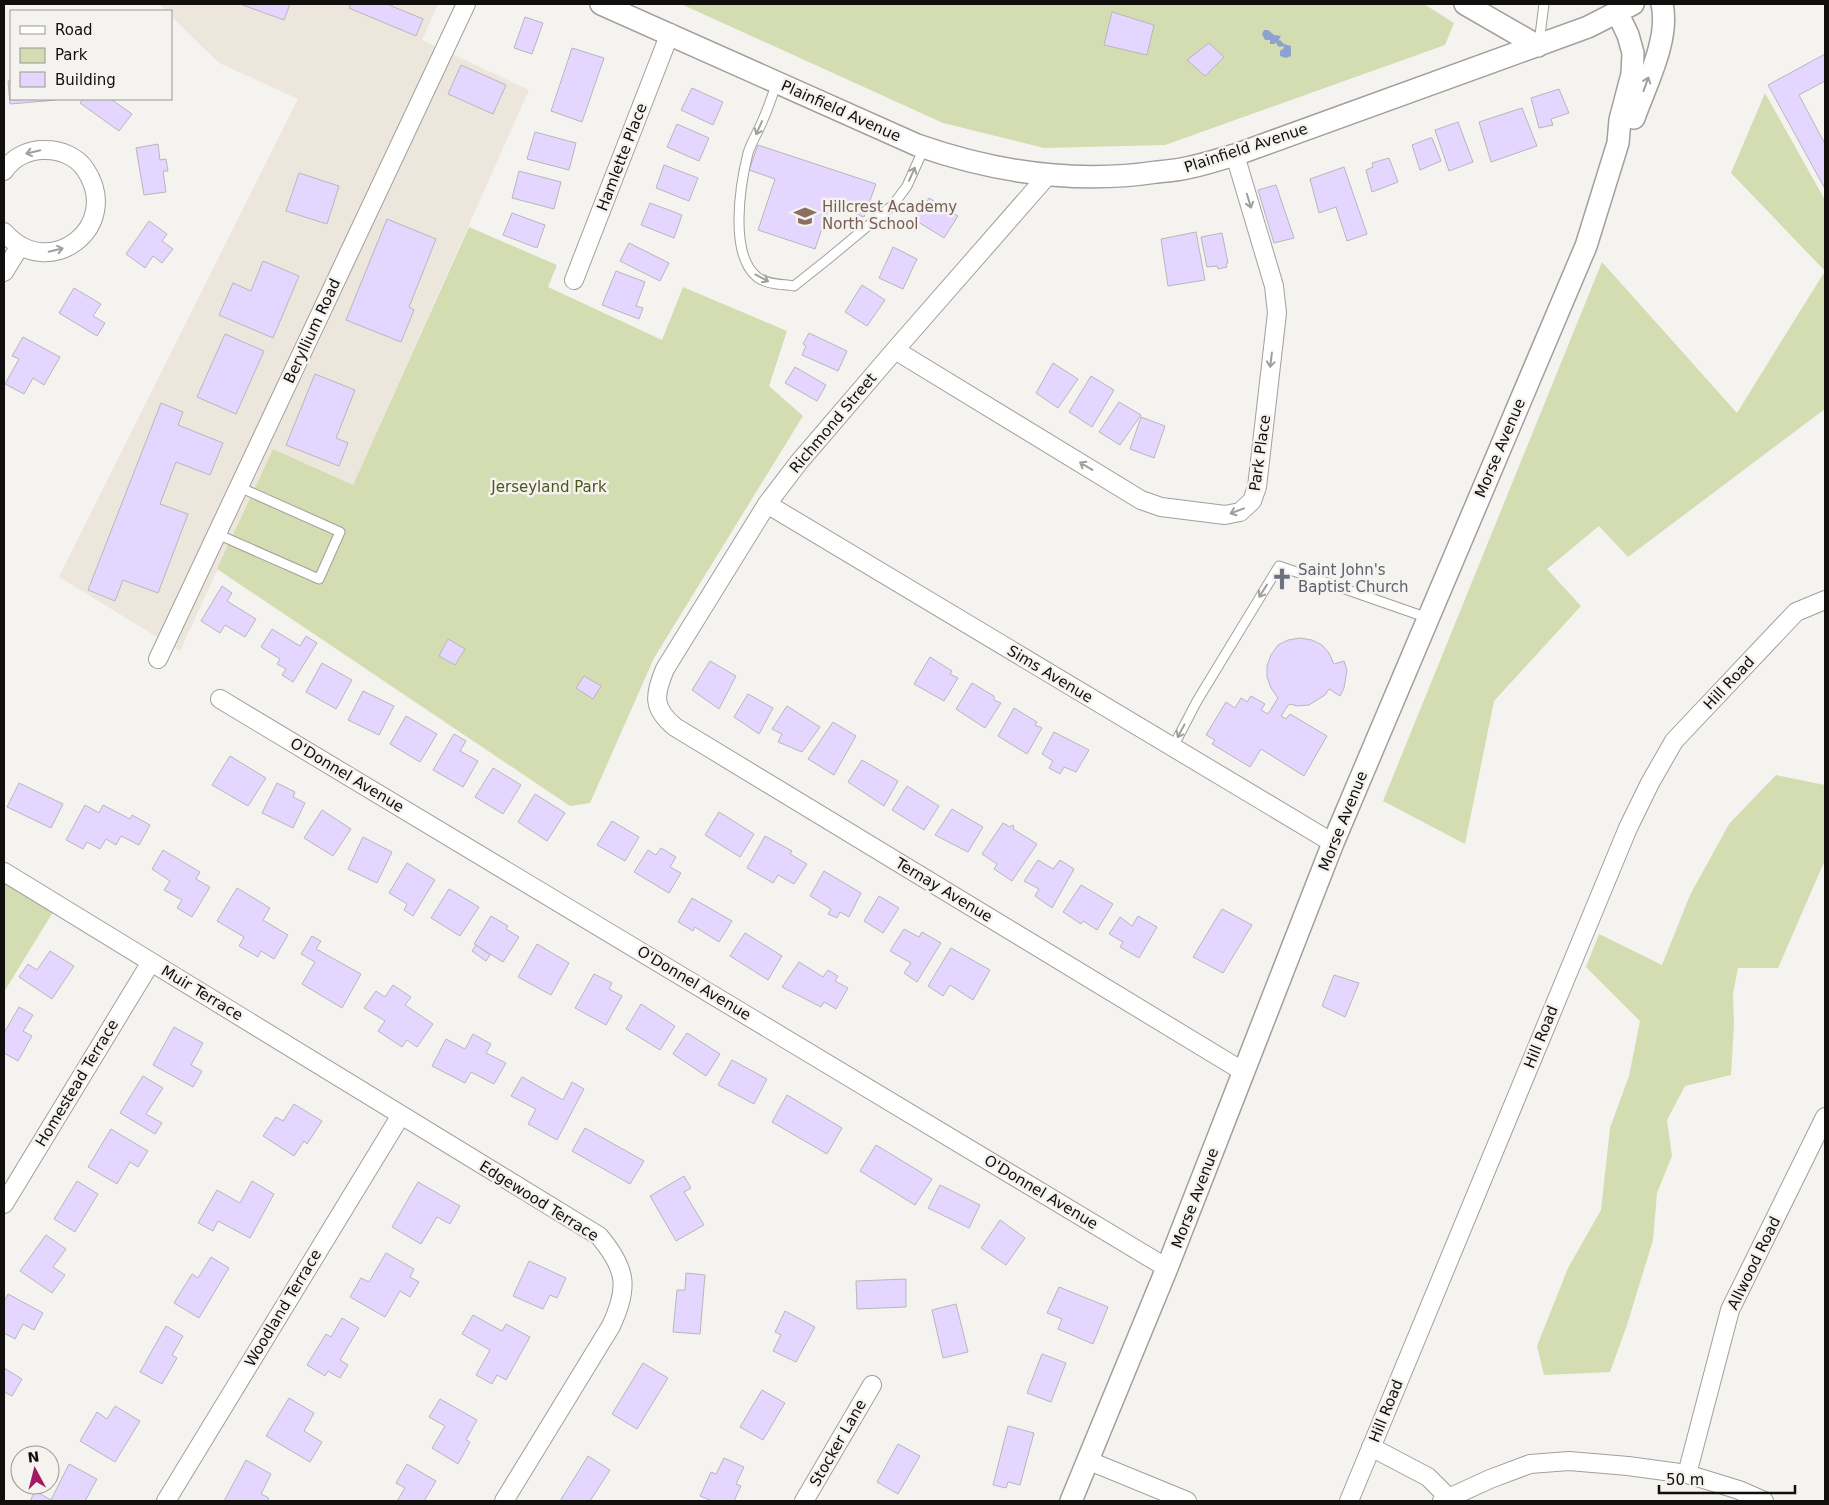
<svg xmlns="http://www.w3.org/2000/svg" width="1829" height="1505" font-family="'DejaVu Sans',sans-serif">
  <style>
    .built { fill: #ede6dc }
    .green { fill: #d4dcb2 }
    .water { fill: #8ca2cf }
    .building { fill: #e4d6ff; stroke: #b8b7bb }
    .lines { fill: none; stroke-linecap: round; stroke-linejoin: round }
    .service-casing { stroke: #a29f9c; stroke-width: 11 }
    .minor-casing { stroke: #a29f9c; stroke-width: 20 }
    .tertiary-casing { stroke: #a29f9c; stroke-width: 24 }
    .service { stroke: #fff; stroke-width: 9 }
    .minor { stroke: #fff; stroke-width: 18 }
    .tertiary { stroke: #fff; stroke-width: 21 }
    .oneway { stroke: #9f9f9f }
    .labels { text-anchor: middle; stroke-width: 5; stroke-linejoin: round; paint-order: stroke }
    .street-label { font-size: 15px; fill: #100f0e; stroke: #f5f3ef }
    .education-label { font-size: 15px; fill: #785e54; stroke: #f5f3ef; text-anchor: start }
    .park-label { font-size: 15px; fill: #4d551b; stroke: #f5f3ef }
    .worship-label { font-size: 15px; fill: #5b616d; stroke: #f5f3ef; text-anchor: start }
  </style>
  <rect width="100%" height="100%" fill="#f5f3ef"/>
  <path class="built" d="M159,4H438L422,40L529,90L353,485L273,449L180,651L59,577L298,99L219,63L171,16V11H167Z"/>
  <path class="green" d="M681,4H1424L1454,23L1445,45L1165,145L1044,148L943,123Z
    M1765,93L1825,200V271L1731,173Z
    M469,227L557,265L548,287L662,340L683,287L787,331L769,386L803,416L654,658L590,803L570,806L217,569L273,449L353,485Z
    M1602,262L1737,413L1825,271V409L1628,557L1599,526L1547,569L1581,606L1494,701L1465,844L1383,801Z
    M1776,775L1825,785V860L1778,968H1738L1733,994L1734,1024L1731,1075L1685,1086L1667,1120L1672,1156L1657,1193L1653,1240L1627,1325L1610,1372L1544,1375L1537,1346L1568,1268L1601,1210L1610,1128L1629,1076L1640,1021L1586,967L1599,934L1662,965L1690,895L1729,824Z
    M4,882L53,912L4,992Z"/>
  <path class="water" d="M1264,30H1268L1274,35L1281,36L1278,41L1280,40L1284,44L1291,46V56L1286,58L1280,56V51L1284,48L1283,46L1279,47L1275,42V44H1270V40H1265L1262,34Z"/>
  <path class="building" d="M240,4H290L284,20Z
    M351,4H390L389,5L423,19L416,36L349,8Z
    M1112,12L1154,25L1147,55L1104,45Z
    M525,17L543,23L532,54L514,48Z
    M1209,43L1224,57L1205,76L1187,60Z
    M572,48L604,58L582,122L551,111Z
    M1825,54V81L1799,95L1825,144V187H1824L1768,85Z
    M461,65L506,85L493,114L448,94Z
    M11,80V99H57V100L10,104L8,81Z
    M692,88L723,102L713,125L681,110Z
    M1559,89L1569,113L1551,119L1553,125L1539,128L1531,98Z
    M83,99H111L132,114L119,131L80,103Z
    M1522,108L1537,146L1491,162L1479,122Z
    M1458,122L1473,162L1449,171L1435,130Z
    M677,124L709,138L699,161L667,147Z
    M535,132L576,143L569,170L527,159Z
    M1430,138H1432L1441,161L1420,170L1412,145Z
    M158,144L160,160L166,159L168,171H163L166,192L144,195L136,148Z
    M758,145L876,184L864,217L830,205L815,249L758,230L775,179L749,170Z
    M1389,158L1398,182L1372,192L1366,170L1373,167L1372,163Z
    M664,165L698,178L689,201L656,188Z
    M1344,167L1367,234L1347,241L1336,207L1319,213L1310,179Z
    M519,171L561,182L554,209L512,198Z
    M299,173L339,186L327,224L286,211Z
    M1276,185L1294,238L1274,243L1258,190Z
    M929,198L958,216L944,238L915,220Z
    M650,203L682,215L674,238L641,225Z
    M512,213L545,225L537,248L503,235Z
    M387,219L436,239L409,307L414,310L401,342L346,320Z
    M149,221L167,234L162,241L173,249L162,263L153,256L145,268L126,254Z
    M1196,232L1205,280L1168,286L1161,239Z
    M1222,233L1228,263L1226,264L1227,267L1218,269L1217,266L1207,267L1201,237Z
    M629,243L669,263L660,281L620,261Z
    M893,247L917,259L903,289L879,278Z
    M263,261L299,276L273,338L219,315L233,283L251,291Z
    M616,271L645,282L636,306L643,308L639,319L602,305Z
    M862,285L885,300L867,326L845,312Z
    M74,288L101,304L93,316L105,323L97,336L59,313Z
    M809,333L847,351L838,371L802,355L806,346L803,344Z
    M225,334L264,351L236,414L197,397Z
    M23,337L60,357L44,385L33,378L24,394L5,384L19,359L12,356Z
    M1053,363L1078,379L1058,408L1036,393Z
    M795,367L826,385L817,401L785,383Z
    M315,374L355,390L336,438L348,443L339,466L286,445Z
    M1091,376L1114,390L1092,427L1069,412Z
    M1119,402L1141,415L1120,445L1099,432Z
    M161,403L183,412L178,425L223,443L210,475L176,462L160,504L188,514L158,593L123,580L115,601L88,590Z
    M1141,417L1165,426L1154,458L1130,449Z
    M222,586L232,593L227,601L256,619L245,637L225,625L220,633L201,621Z
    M272,629L300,646L306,636L317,643L293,682L282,675L286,669L277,664L280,659L261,647Z
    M1300,638L1312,640L1322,645L1329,653L1334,664L1344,661L1347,670L1344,688L1340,696L1329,689L1325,695L1309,705L1298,706L1289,704L1281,716L1286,719L1290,714L1327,736L1304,776L1261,749L1250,767L1212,744L1215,740L1206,735L1226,702L1235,708L1241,698L1247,702L1251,696L1265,704L1261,710L1268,714L1278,698L1271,688L1267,677V666L1271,655L1278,645L1288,640Z
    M448,639L465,649L455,665L439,656Z
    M930,657L952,671L950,674L958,678L944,701L914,684Z
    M710,661L736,676L719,709L692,690Z
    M322,663L352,680L336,709L306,692Z
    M584,676L601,686L593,699L576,688Z
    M972,683L994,696V700L1001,703L985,728L956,709Z
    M363,691L394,706L379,735L348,720Z
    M748,694L773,708L759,734L734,717Z
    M787,706L820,727L802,752L778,742L782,734L772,729Z
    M1014,708L1037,722L1035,725L1042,728L1027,754L998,736Z
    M406,716L437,734L420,762L390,744Z
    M833,722L856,736L834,775L808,759Z
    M1054,732L1089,750L1076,772L1064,767L1060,774L1049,768L1053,761L1042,754Z
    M454,734L466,741L460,751L478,761L463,787L433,770Z
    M230,756L266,778L248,806L212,785Z
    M862,760L898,781L884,806L848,782Z
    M493,768L521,785L503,814L475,797Z
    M19,783L63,804L51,828L7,807Z
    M277,783L295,792L293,797L305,803L293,828L262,813Z
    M907,786L939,806L924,830L892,810Z
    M535,794L565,813L547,841L518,822Z
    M85,805L99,813L103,805L130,819L132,815L150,825L139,845L121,836L116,845L106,839L100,849L87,842L83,849L66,840Z
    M952,809L983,827L968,852L935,835Z
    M322,810L351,829L333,856L304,838Z
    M719,812L754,834L740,857L705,835Z
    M612,821L639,837L625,861L597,845Z
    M1003,823L1010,827L1012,825L1014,826L1013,829L1037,844L1012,881L994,869L997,864L982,854Z
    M765,836L792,851L790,854L807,864L794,884L778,875L773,883L747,868Z
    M363,837L392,852L377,883L348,869Z
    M661,848L676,857L670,867L681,873L669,893L634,872L648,850L656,855Z
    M163,850L200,872L196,879L210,887L192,917L177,908L182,900L164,890L170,881L152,869Z
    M1038,860L1053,869L1060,860L1074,869L1052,908L1035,896L1039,889L1024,881Z
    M407,863L435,880L413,916L404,910L407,904L389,893Z
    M824,871L861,893L849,917L840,912L837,918L828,914L831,909L810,896Z
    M1081,885L1113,904L1097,930L1083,921L1081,924L1063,912Z
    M237,888L270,908L263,920L288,935L274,959L261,951L258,957L239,946L244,937L217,921Z
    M449,889L479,907L460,936L431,918Z
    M879,896L899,908L883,933L864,921Z
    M692,898L732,921L719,942L695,927L693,931L678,922Z
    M1222,909L1252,925L1223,973L1193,957Z
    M491,916L508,926L506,929L519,937L503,962L474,944Z
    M1138,916L1157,927L1139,958L1120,947L1123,942L1109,934L1120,917L1132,926Z
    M904,929L919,937L922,932L941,943L917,982L904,973L911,963L890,951Z
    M745,933L782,956L768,980L730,956Z
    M312,936L321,941L316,949L361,974L342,1008L302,984L315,962L301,954Z
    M537,944L569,963L551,995L518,977Z
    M476,945L490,955L486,961L472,951Z
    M951,948L990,970L973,1000L950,985L943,996L928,986Z
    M50,951L74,966L52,999L19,977L28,964L37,970Z
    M799,962L823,977L828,970L838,976L835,981L848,988L836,1009L824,1002L821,1007L782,987Z
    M594,974L612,983L609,989L622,996L606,1025L575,1008Z
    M1334,975L1359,983L1345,1017L1322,1006Z
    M393,985L411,997L405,1005L433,1024L417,1047L407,1040L402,1047L378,1031L385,1021L364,1008L376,991L385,997Z
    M641,1004L675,1026L660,1050L626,1029Z
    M19,1007L33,1015L23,1031L32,1036L18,1061L4,1053V1033Z
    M174,1027L203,1043L191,1065L202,1071L193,1087L153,1065Z
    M687,1033L720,1054L706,1076L673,1054Z
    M473,1034L491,1044L486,1053L506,1063L494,1084L471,1072L465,1083L432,1066L446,1039L465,1049Z
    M732,1060L767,1079L754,1104L718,1085Z
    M143,1076L163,1088L146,1114L162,1123L155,1134L120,1113Z
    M522,1077L563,1100L572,1082L584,1089L557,1140L528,1124L536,1109L511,1096Z
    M787,1095L842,1128L827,1154L772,1122Z
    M294,1104L322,1121L307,1144L304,1141L294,1156L263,1136L276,1117L283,1121Z
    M585,1128L644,1161L630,1184L572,1151Z
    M111,1129L148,1151L138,1167L130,1162L117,1184L88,1167Z
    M876,1145L932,1179L915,1205L860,1171Z
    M684,1176L691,1188L684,1192L704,1225L676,1241L650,1196Z
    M77,1181L98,1194L75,1232L54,1219Z
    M252,1181L274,1194L250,1238L218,1221L213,1231L198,1223L217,1190L240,1203Z
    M418,1182L460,1206L450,1224L437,1217L421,1244L392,1227Z
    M940,1185L980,1205L969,1228L928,1208Z
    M1000,1220L1025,1238L1006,1265L981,1248Z
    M46,1235L66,1249L53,1267L65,1275L52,1293L20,1271Z
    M386,1253L414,1269L410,1277L419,1282L410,1297L400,1291L385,1317L350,1297L361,1278L369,1282Z
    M211,1257L229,1268L199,1318L174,1303L192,1274L198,1278Z
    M529,1261L566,1278L557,1298L550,1295L543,1309L513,1296Z
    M686,1273L705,1275L700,1334L673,1332L677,1290H685Z
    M906,1279V1307L857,1309L856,1281Z
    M1059,1287L1108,1307L1093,1344L1058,1329L1062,1319L1047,1313Z
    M8,1294L43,1313L34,1330L23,1324L15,1339L4,1333V1302Z
    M956,1304L968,1352L943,1358L932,1310Z
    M785,1311L815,1327L796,1362L773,1351L781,1335L775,1332Z
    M473,1315L502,1331L506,1324L530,1337L506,1380L497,1375L492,1384L476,1375L490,1350L462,1334Z
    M342,1318L359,1328L340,1360L348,1365L340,1378L328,1371L325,1376L307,1365L326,1334L331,1337Z
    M166,1326L183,1336L172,1355L177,1358L162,1384L140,1372Z
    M1042,1354L1066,1363L1051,1402L1027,1393Z
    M643,1363L668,1378L637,1429L612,1414Z
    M4,1368L22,1379L12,1396L4,1392Z
    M762,1390L785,1403L763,1440L740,1427Z
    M289,1398L314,1413L304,1431L322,1442L310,1462L266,1436Z
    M440,1399L477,1420L466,1440L470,1442L458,1464L432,1448L445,1426L429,1417Z
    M115,1406L140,1421L115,1462L80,1441L97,1412L107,1419Z
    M1008,1426L1034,1433L1020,1485L1008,1482L1006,1488L993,1485Z
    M898,1444L920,1456L898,1494L877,1482Z
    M588,1456L610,1470L590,1501H560Z
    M724,1458L744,1467L736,1484L741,1486L734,1501H712L700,1496L711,1472L716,1474Z
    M246,1460L271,1474L261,1494L269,1498L267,1501H224Z
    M69,1464L97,1479L85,1501H30L35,1491L51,1500Z
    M407,1464L436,1481L424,1501H397L405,1488L396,1483Z"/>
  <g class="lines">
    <g class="service-casing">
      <path id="service" d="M1539,43L1544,4
        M777,83C772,96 768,109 762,122C758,132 751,143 748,153C740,185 729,254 757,277C767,285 783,284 794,286L828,259L893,205L907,186L924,148
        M217,534L319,579L340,532L239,487
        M1173,747L1197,701L1279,566L1428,618"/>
    </g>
    <g class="minor-casing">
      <path id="minor" d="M4,171C13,157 30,149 46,150C61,150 77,157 85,169C124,226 49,284 4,232
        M1048,175L895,350L799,462L767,504L665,669C654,695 652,708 675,727L1244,1072
        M4,272L20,246
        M574,280L670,33
        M895,350L1141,500L1161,507L1225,515L1240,512L1252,501L1257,487L1277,313L1274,286L1235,155
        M767,504L1333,843
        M158,659L466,4
        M220,699L1167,1268
        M4,872L599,1236C627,1269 629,1288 611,1326L504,1501
        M4,1204L151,962
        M1371,1447L1428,1477L1448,1497
        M1087,1460L1187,1501
        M1687,1474L1730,1310L1825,1117
        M166,1501L401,1115
        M804,1501L872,1385
        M1349,1501L1628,828L1650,783L1674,741L1796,612L1825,600
        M1442,1501L1490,1479L1530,1464L1569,1461L1628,1466L1687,1474L1739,1490L1764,1501"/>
    </g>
    <g class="tertiary-casing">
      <path id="tertiary" d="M601,4L917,145C994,172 1076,184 1157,172C1168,171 1180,170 1191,167C1206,164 1220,159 1235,155L1588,27L1633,4
        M1465,4L1538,46
        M1634,118C1646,84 1670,39 1662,4
        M1071,1501L1167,1268L1333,843L1586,246L1618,143L1620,120L1632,74L1633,53L1628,35L1617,12"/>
    </g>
    <use href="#service" class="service"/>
    <use href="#minor" class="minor"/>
    <use href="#tertiary" class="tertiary"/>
  </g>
  <defs><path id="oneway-shaft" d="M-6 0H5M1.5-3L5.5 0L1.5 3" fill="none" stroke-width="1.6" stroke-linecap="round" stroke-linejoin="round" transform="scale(1.25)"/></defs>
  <g class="oneway">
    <use href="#oneway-shaft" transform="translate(1646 84) rotate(-70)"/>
    <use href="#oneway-shaft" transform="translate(759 128) rotate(114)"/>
    <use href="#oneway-shaft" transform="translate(33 152) rotate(167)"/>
    <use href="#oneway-shaft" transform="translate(912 174) rotate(-66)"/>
    <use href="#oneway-shaft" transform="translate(1249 201) rotate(73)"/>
    <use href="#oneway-shaft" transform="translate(56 250) rotate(-13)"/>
    <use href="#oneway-shaft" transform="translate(762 278) rotate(28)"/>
    <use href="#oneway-shaft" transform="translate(1271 360) rotate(97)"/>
    <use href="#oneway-shaft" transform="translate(1086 466) rotate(-149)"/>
    <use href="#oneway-shaft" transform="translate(1237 511) rotate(159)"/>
    <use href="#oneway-shaft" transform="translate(1263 591) rotate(122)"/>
    <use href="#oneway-shaft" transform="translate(1181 731) rotate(118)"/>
  </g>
  <defs>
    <g id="school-bare" transform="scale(1.725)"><path d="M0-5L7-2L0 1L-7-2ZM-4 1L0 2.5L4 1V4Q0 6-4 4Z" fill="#8d6e63" stroke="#f5f3ef" stroke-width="2.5" paint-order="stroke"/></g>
    <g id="church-bare" transform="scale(1.725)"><path d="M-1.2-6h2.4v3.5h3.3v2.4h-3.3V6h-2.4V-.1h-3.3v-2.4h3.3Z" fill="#6b7280" stroke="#f5f3ef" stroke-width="2.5" paint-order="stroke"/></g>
  </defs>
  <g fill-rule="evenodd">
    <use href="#school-bare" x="805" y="216"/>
    <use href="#church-bare" x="1282" y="579"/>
  </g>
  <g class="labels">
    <g class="street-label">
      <text transform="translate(841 111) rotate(24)" y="5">Plainfield Avenue</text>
      <text transform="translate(1246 148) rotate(-18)" y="5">Plainfield Avenue</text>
      <text transform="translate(622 157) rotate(-69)" y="5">Hamlette Place</text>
      <text transform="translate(312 331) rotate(-65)" y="5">Beryllium Road</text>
      <text transform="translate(833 423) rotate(-50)" y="5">Richmond Street</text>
      <text transform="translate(1500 448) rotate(-67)" y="5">Morse Avenue</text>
      <text transform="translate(1260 453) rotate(-82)" y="5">Park Place</text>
      <text transform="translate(1050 674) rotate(31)" y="5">Sims Avenue</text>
      <text transform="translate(1729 683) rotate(-47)" y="5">Hill Road</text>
      <text transform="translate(347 775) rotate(31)" y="5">O'Donnel Avenue</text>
      <text transform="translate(1343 821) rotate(-68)" y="5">Morse Avenue</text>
      <text transform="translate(944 890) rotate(31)" y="5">Ternay Avenue</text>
      <text transform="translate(694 983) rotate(31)" y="5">O'Donnel Avenue</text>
      <text transform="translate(202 993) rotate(31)" y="5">Muir Terrace</text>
      <text transform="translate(1541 1037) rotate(-68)" y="5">Hill Road</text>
      <text transform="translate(77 1083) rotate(-59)" y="5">Homestead Terrace</text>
      <text transform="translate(1041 1192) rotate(31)" y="5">O'Donnel Avenue</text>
      <text transform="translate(1195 1198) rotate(-69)" y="5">Morse Avenue</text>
      <text transform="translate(539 1201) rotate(32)" y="5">Edgewood Terrace</text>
      <text transform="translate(1754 1263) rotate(-64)" y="5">Allwood Road</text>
      <text transform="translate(283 1308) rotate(-59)" y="5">Woodland Terrace</text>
      <text transform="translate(1386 1411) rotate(-68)" y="5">Hill Road</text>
      <text transform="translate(838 1443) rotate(-60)" y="5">Stocker Lane</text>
    </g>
    <g class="education-label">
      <text x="822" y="212">Hillcrest Academy<tspan x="822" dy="17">North School</tspan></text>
    </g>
    <g class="park-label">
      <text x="549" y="492">Jerseyland Park</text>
    </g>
    <g class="worship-label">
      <text x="1298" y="575">Saint John's<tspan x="1298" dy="17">Baptist Church</tspan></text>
    </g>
  </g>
  <rect width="1829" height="1505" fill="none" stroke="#100f0e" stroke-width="10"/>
  <rect x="10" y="10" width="162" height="90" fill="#f5f3ef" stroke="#999895"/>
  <rect x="20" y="26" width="25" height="8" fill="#ffffff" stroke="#999895"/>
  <text x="55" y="35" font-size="15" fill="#100f0e">Road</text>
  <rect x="20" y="48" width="25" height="15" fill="#d4dcb2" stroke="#999895"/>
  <text x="55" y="60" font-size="15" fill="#100f0e">Park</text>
  <rect x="20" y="72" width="25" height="15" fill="#e4d6ff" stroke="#999895"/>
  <text x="55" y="85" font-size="15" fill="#100f0e">Building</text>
  <g transform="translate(35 1470) rotate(353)"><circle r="24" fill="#f5f3ef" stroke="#999895"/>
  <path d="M0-4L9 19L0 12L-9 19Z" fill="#a21964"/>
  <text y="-8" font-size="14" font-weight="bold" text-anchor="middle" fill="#100f0e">N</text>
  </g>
  <path d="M1659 1485v8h136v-8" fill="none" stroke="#100f0e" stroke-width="2.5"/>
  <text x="1666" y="1485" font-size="15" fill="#100f0e" stroke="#f5f3ef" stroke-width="4" paint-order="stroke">50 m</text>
</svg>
